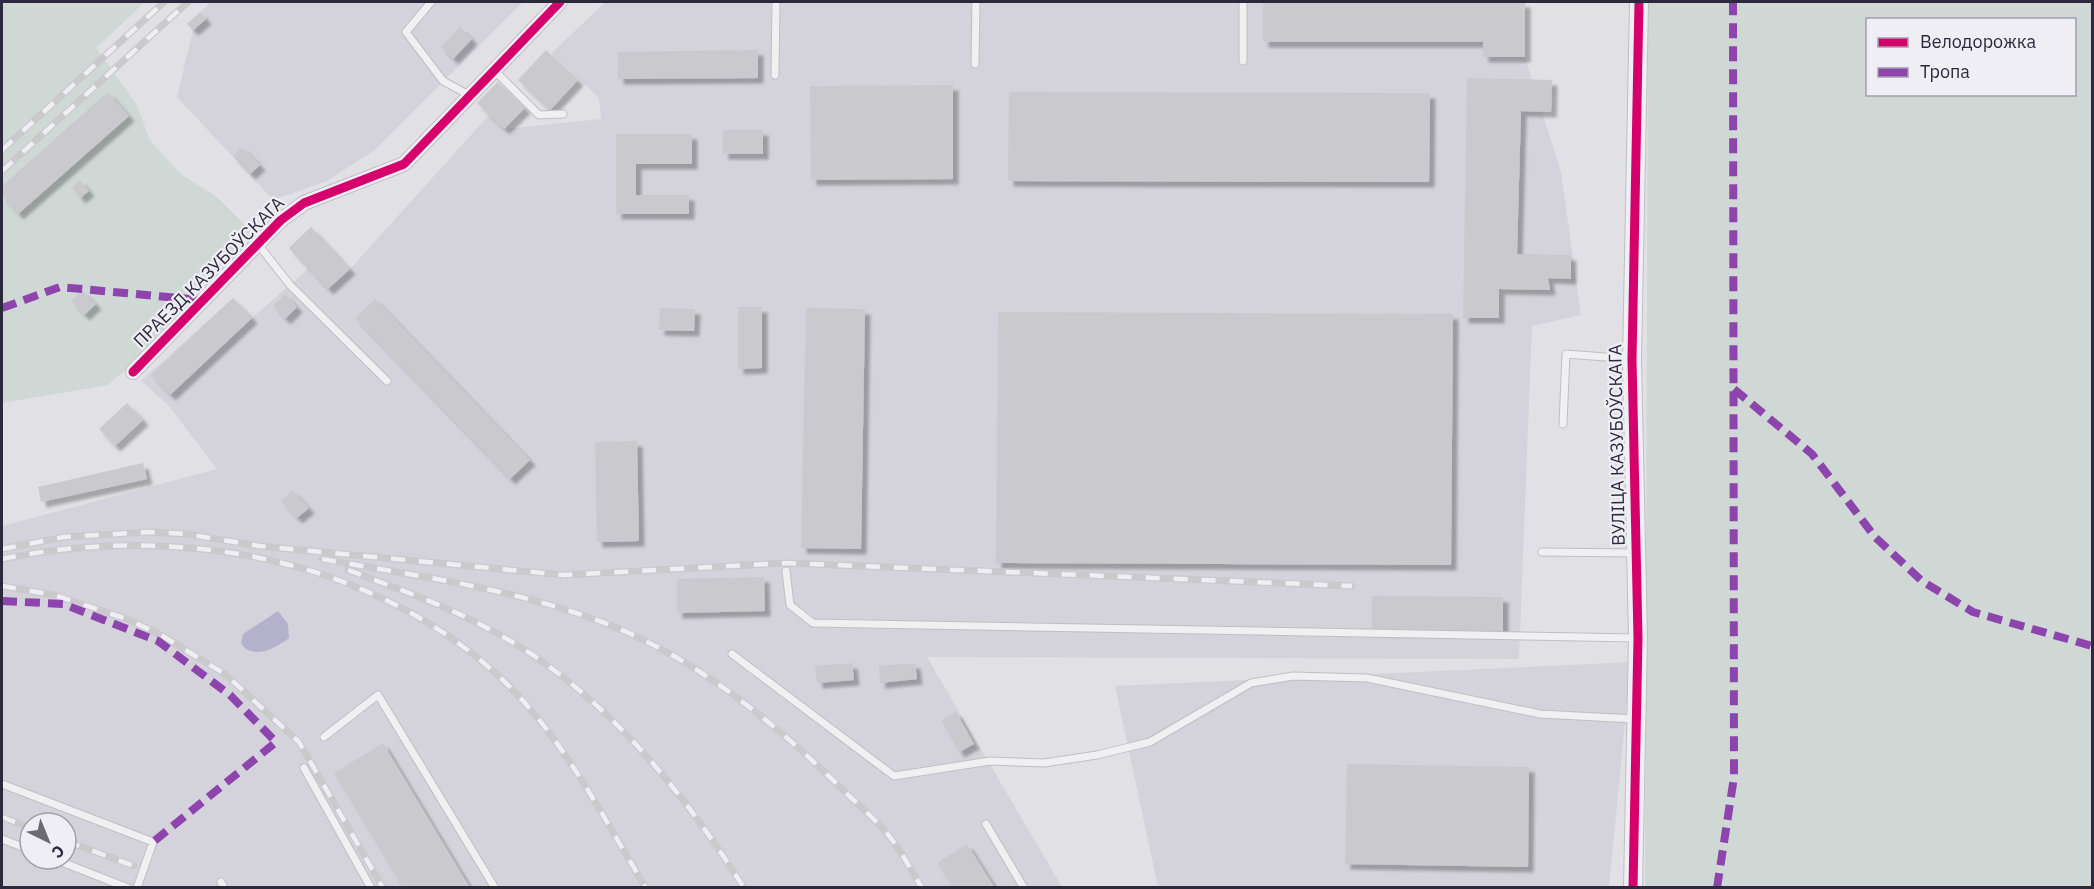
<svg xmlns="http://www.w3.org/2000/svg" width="2094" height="889" font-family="'IBM Plex Sans',sans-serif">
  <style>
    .built { fill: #d4d3db; fill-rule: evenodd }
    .green { fill: #cfd8d4; fill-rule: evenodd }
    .water { fill: #b4b1cd }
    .building { fill: #cac9cd; filter: url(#shadow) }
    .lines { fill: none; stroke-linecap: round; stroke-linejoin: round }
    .service-casing { stroke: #bfbfc3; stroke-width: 9 }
    .minor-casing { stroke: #bfbfc3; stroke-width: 16 }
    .tertiary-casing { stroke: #bfbfc3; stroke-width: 20 }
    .service { stroke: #f0eff2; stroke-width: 7 }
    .minor { stroke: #f0eff2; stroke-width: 14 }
    .tertiary { stroke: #f0eff2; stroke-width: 18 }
    .rail-casing { stroke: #cac9cc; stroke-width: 7 }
    .rail { stroke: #efeef4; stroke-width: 4.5; stroke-dasharray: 14; stroke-linecap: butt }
    .quiet { stroke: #8e44ad; stroke-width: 8; stroke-dasharray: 15 8; stroke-linecap: butt }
    .cycleway-casing { stroke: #efeef4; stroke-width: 13 }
    .cycleway { stroke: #d6006c; stroke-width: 9 }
    .labels { text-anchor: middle; stroke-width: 4.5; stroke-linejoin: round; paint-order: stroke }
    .street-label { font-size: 18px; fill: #2d293c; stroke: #efeef4 }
  </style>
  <defs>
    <filter id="shadow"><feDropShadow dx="5.5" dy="5.5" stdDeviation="1.5" flood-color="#0004"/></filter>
  </defs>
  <rect width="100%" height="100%" fill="#e1e1e5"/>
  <path class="built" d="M211,2H523L375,150L327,181L273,200L177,97L193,30L187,24Z
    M605,2H1525V57L1561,172L1581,315L1532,326L1519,659L927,657L1062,887L2,888V526L217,469L168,405L141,381L233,298L252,318L308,269L289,248L311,227L350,269L489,115L504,129L601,119L599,98L552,53ZM30,823H66V859H30Z
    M1631,662L1609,887H1158L1115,686Z"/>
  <path class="green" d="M2,2H145L96,48L137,105L150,141L181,174L217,197L251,231L129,367L108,385L2,403Z
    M1648,2H2092V887L1645,888ZM1868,20H2074V94H1868Z"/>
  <path class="water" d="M278,611L288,624L289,638C276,648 252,661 241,643L243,634Z"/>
  <path class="building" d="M1263,2H1525V57H1483V42H1263Z
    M200,12L206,19L193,30L187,24Z
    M460,27L472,39L453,59L441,47Z
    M546,50L578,80L550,110L518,80Z
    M758,50V78L618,79V52Z
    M1467,78L1552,80L1551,112L1521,111L1517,254L1571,255V279L1548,278L1550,290L1499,289V318H1463Z
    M498,82L525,108L504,129L477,103Z
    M953,85V179L811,180L810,86Z
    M108,92L129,116L18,214L2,196V186Z
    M1009,92L1430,93L1429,182L1008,181Z
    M723,130H763V154H723Z
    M616,134H692V164H636V195H689V214H616Z
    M242,147L260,165L250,174L233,156Z
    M80,180L89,191L80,198L72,187Z
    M311,227L350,269L328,289L289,248Z
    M82,290L96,304L84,315L71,301Z
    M285,294L297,307L285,319L273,306Z
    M233,298L252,318L170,395L151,375Z
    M375,299L530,460L510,479L355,318Z
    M738,307H762V368L738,369Z
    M660,308L695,309L694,331L659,330Z
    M806,308L865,309L861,549L801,548Z
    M998,312L1453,314L1451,565L996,563Z
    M127,403L143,420L115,446L99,429Z
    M637,441L639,541L597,542L595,442Z
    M143,463L147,479L41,502L38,487Z
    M292,490L309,508L297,518L281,501Z
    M764,577L765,611L677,613V579Z
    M1372,596L1503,597V631H1372Z
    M852,663L854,680L817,683L815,666Z
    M915,663L917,679L880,683L879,666Z
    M956,712L974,744L959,752L941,720Z
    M383,743L470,888H403L334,773Z
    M1347,764L1529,767L1528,867L1345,864Z
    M967,844L995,888H953L937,863Z"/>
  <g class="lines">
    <g class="service-casing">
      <path id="service" d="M431,2L406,32L443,81L469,95
        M1243,61V2
        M975,64L976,2
        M494,70L539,115L563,114
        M775,75L776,2
        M257,243L290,285L387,381
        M1563,424L1566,354L1632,359
        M1542,552L1636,553
        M786,571L790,605L813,623L1636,638
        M732,654L894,776L990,761L1044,763L1097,755L1150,742L1251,683L1293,676L1367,678L1540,714L1635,719
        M324,737L378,695L495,888
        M304,768L371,888
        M2,784L153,842L137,888
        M986,824L1024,888
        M2,839L30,850
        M54,859L128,888
        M221,882L224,888"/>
    </g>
    <g class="minor-casing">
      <path id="minor" d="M133,372L281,220L304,203L404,164L560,2"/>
    </g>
    <g class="tertiary-casing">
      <path id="tertiary" d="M1633,888L1638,638L1632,359L1639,2"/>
    </g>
    <use href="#service" class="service"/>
    <use href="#minor" class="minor"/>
    <use href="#tertiary" class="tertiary"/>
    <g class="rail-casing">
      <path id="rail" d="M2,150L164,2
        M2,171L188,2
        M2,549L64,537L149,532L186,534L259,546L564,575L786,563L1352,586
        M2,559C177,523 378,557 509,686C566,743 604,819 646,888
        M322,559C412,575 502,587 588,617C686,650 770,718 842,789C859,806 879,822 893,841C904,856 912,872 922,888
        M348,570C395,588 443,604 487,628C596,684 680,786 744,888
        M2,586L54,595L127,619L161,635L225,674L299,742L383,888
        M2,817L30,828
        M66,841L134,866"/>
    </g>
    <use href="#rail" class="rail"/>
    <path class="quiet" d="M2,308L60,287L200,300
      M1734,389L1812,454L1875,537L1922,581L1973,612L2092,646
      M2,601L63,604L158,641L230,695L276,742L153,842
      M1717,888L1734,777L1733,2"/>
    <g class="cycleway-casing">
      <path id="cycleway" d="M133,372L281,220L304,203L404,164L560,2
        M1633,888L1638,638L1632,359L1639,2"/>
    </g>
    <use href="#cycleway" class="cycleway"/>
  </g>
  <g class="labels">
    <g class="street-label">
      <text transform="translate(209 272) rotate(-45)" y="6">ПРАЕЗД КАЗУБОЎСКАГА</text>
      <text transform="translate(1617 445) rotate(-91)" y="6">ВУЛІЦА КАЗУБОЎСКАГА</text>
    </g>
  </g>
  <rect width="2094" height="889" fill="none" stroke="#2d293c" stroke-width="6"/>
  <rect x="1866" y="18" width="210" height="78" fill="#efeef4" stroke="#a19faa" stroke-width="1.5"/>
  <rect x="1878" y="38" width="30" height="9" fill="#d6006c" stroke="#a19faa" stroke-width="1.5"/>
  <text x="1920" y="48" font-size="18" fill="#2d293c">Велодорожка</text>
  <rect x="1878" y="68" width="30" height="9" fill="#8e44ad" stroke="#a19faa" stroke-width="1.5"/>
  <text x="1920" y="78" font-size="18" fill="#2d293c">Тропа</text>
  <g transform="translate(48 841) rotate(137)"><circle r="28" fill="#efeef4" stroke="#a19faa" stroke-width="1.5"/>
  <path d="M0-4.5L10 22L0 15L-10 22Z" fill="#6c6977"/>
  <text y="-9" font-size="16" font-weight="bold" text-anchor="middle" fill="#2d293c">С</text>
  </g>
</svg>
